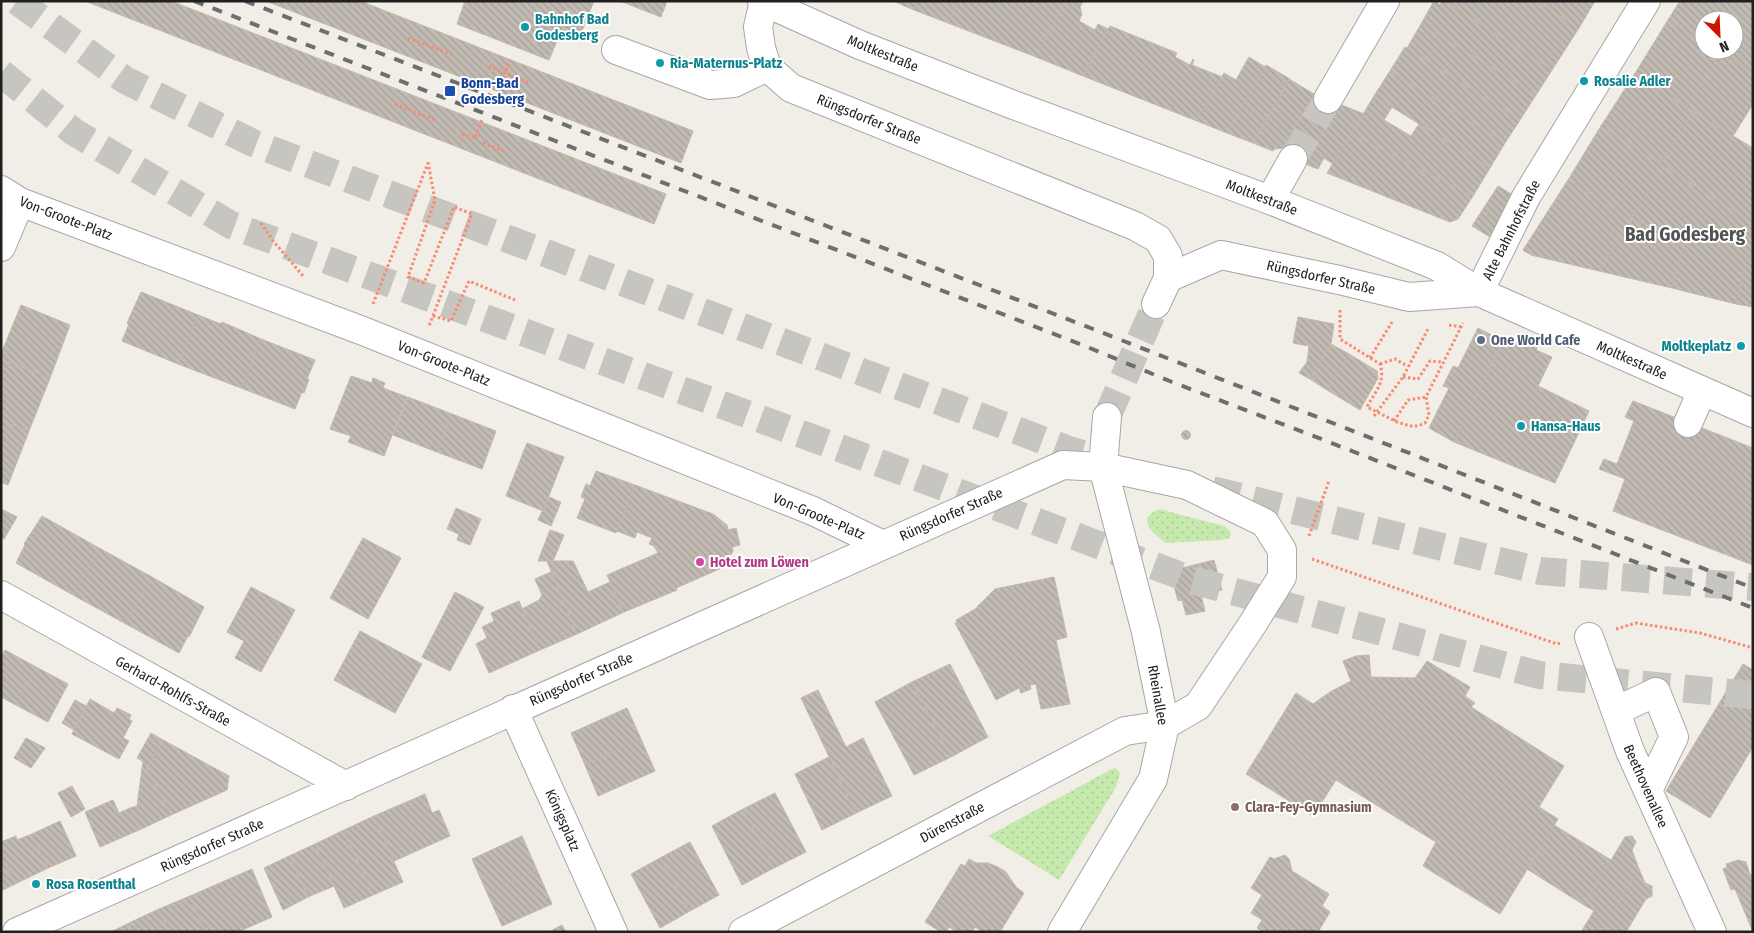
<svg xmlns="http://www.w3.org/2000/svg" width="1754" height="933" font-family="'Fira Sans Condensed',sans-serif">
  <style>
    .grass { fill: url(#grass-dots) }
    .building { fill: url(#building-back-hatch); stroke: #c3b7a9 }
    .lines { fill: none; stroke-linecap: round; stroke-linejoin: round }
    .minor-tunnel { stroke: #c7c5bf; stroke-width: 28; stroke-dasharray: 28 14; stroke-linecap: butt }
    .major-tunnel { stroke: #c7c5bf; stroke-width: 28; stroke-dasharray: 28 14; stroke-linecap: butt }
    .minor-casing { stroke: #a7a7a7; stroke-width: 30 }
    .path { stroke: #fa8a6f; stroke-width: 3; stroke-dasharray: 2.5 2.5; stroke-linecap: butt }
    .minor { stroke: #fff; stroke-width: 28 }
    .rail { stroke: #6e6e6e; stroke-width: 4; stroke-dasharray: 10 10; stroke-linecap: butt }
    .culture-dot { fill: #0f9aa8; stroke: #fff; stroke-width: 2 }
    .transit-dot { fill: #1a4fb4; stroke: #fff; stroke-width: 2 }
    .service-dot { fill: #5c6f8a; stroke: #fff; stroke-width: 2 }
    .hotel-dot { fill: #d1479c; stroke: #fff; stroke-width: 2 }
    .education-dot { fill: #8d6e63; stroke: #fff; stroke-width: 2 }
    .labels { text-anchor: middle; stroke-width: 4; stroke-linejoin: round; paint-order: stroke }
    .culture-label { font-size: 14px; font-weight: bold; fill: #0d838f; stroke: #fff; text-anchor: start }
    .street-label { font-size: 14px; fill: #202020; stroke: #fff }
    .transit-label { font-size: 14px; font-weight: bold; fill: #164399; stroke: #fff; text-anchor: start }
    .service-label { font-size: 14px; font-weight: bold; fill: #4e5e75; stroke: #fff; text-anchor: start }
    .hotel-label { font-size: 14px; font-weight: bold; fill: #b23c85; stroke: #fff; text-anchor: start }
    .education-label { font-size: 14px; font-weight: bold; fill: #785e54; stroke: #fff; text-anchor: start }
    .district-label { font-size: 19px; font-weight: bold; fill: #535353; stroke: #fff }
  </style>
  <defs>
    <pattern id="grass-dots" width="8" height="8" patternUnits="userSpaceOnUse" patternTransform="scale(1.25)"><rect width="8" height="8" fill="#c6eaad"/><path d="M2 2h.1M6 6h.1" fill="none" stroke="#aac895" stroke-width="1.8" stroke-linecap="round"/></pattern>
    <pattern id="building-back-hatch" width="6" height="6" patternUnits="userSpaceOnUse" patternTransform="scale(1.25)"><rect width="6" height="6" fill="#c2bbb3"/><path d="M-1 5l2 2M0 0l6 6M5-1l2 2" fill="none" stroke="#a6a09a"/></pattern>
  </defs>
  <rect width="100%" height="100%" fill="#f1eee7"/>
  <path class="grass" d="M1159,509L1224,526L1230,531L1231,534L1229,538L1223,540L1166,543C1154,534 1134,520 1159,509Z
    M1116,768L1120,773L1116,787L1059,880L988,836L1112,769Z"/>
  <path class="building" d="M85,1H171L666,194L654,224Z
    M266,1H360L693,131L681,163Z
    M465,1H594L579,38L561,31L549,60L457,24Z
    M620,1H667L661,17Z
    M893,1H918L914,10Z
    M918,1H959L948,23L914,10Z
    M959,1H1065L1036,57L948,23Z
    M1065,1H1083L1080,7L1082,14L1079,21L1095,30L1098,24L1108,29L1083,76L1036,57Z
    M1434,1L1440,5L1442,1H1445L1552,70L1536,95L1421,24Z
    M1445,1H1536L1579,28L1552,70Z
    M1536,1H1595L1579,28Z
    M1680,1H1753V38L1736,63L1716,50H1734V20H1704V43L1668,20Z
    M1668,20L1704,43V50H1716L1721,53L1686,107L1634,75Z
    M1421,24L1536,95L1520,120L1407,48Z
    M1110,26L1177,53L1175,57L1190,65L1193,59L1194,60L1192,65L1222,77L1197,121L1083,76Z
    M1753,38V73L1736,63Z
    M1405,47L1520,120L1505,143L1390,71Z
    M1721,53L1753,73V104L1733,136L1686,107Z
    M1249,57L1265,67L1227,133L1197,121L1224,73L1236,80Z
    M485,61L495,65L493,72L482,68Z
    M1266,65L1290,79L1253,143L1227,133Z
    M1390,71L1505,143L1490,168L1374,96Z
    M1634,75L1693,112L1660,164L1601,126Z
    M1289,79L1314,94L1283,148L1274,149L1273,151L1253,143Z
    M1314,94L1339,104L1305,164L1280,154Z
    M1374,96L1392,107L1384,120L1411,136L1419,124L1490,168L1473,196L1351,134Z
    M1339,104L1364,114L1333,164L1324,158L1318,169L1305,164Z
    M1693,112L1753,148V223L1660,164Z
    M1601,126L1665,167L1630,220L1568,180Z
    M459,128L470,132L467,139L456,135Z
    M1351,134L1473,196L1458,219L1450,222L1327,173Z
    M1665,167L1752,222L1736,246L1630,220Z
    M1568,180L1630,220L1599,271L1531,255L1523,250Z
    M1498,186L1521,200L1495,240L1472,226Z
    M1630,220L1687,234L1672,288L1599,271Z
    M1752,222L1753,223V259L1746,257L1748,249L1736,246Z
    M1687,234L1748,249L1736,304L1672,288Z
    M1746,257L1753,259V307L1736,304Z
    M141,292L198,315L178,364L122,341L129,324L127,323Z
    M21,305L70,325L50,378L1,359V354Z
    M198,315L221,324L222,322L261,339L241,388L178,364Z
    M1298,317L1334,324L1331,344L1310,379L1299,373L1307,362L1309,346L1293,343Z
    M1478,328L1503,341L1454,442L1429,428L1449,388L1443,386L1453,366L1458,368Z
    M261,339L315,360L307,379H309L304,393L302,392L295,409L241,388Z
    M1517,340L1537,348L1536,350L1552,357L1538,386L1589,411L1555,483L1454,442L1503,341L1514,346Z
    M1331,344L1349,354L1327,390L1310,379Z
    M1349,354L1377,371L1378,378L1360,410L1327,390Z
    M1,359L50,378L29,431L1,421Z
    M351,376L372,383L373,378L385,383L383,388L407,397L384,456L348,442L351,436L330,429Z
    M408,397L452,414L437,452L393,435Z
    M1633,401L1753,448V565L1613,511L1625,479L1599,469L1604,459L1617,464L1634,421L1625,417Z
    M452,414L496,431L482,469L437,452Z
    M1,421L29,431L8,485L1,482Z
    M1181.5 435a4.5 4.5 0 1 1 9 0a4.5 4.5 0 1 1-9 0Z
    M527,443L564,457L543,511L506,496Z
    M596,471L635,485L616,533L577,518L585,499L581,497L586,484L590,486Z
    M635,485L713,514L727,525L728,530L736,528L740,545L732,547L733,551L724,567L676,588L677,590L624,612L607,575L658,553L654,546L649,544L652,538L637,532L635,538L617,531Z
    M549,497L561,502L551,526L538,520Z
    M456,508L481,519L470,545L457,540L459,534L447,529Z
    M1,509L17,517L4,539L1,537Z
    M42,516L99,548L73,595L16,563L25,545L24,544Z
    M550,530L564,535L553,561H538Z
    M363,538L401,558L368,619L330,598Z
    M99,548L152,577L126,624L73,595Z
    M1214,560L1222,590L1201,595L1205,611L1186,615L1182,600L1178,601L1170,571Z
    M547,561H573L588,592L610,582L624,612L577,634Z
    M551,572L577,634L540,650L522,609L539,600L542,595L535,579Z
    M152,577L204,607L189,637L188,636L179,653L126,624Z
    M1054,577L1067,637L1056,640L1070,704L1041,709L1036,684L1030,685L1031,689L1021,693L1019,688L996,700L955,623L957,622L956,620L977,608V607L995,589Z
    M251,587L295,610L261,672L235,658L244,641L227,632Z
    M455,592L484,607L450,671L422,657Z
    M519,601L540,650L489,673L476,644L487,638L482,627L494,621L491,613Z
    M360,631L422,664L395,713L334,680Z
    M5,650L36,667L16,705L1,697V656Z
    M1369,655L1371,677L1415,678L1427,661L1470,687L1465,696L1475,703L1471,707L1564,766L1539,807L1558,819L1500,914L1423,866L1436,842L1336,780L1313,816L1246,774L1296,693L1313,704L1330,692L1351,681L1343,661L1356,656Z
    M950,664L988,737L951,757L912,682Z
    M1743,664L1753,670V747L1710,818L1666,791Z
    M36,667L68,684L48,722L16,705Z
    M912,682L951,757L914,775L875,702Z
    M818,690L846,747L863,738L892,796L856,813L801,698Z
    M90,699L114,713L117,708L131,715L129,719L132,721L123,738L129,741L119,759L72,734Z
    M75,700L86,706L74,730L62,723Z
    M627,708L641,739L585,765L571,733Z
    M151,733L163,740L149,765L137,758Z
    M26,738L45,748L31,768L14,758Z
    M641,739L655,771L598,796L585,765Z
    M163,740L229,776L227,790L171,815L143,761L149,765Z
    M829,757L856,813L822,830L795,774Z
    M143,761L171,815L139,830L130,808L137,806Z
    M72,786L85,809L71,817L58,793Z
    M775,793L806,852L774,868L743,809Z
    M425,794L432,813L439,810L450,836L394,861L374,816Z
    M113,800L119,813L130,808L139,830L100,847L85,812Z
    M743,809L774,868L742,885L712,826Z
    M374,816L403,882L373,895L344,830Z
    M60,821L76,856L48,868L32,834Z
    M1554,825L1611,860L1584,905L1527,869Z
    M344,830L373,895L344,908L315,844Z
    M32,834L48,868L15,884L1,857V842L16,836L17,840Z
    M522,836L537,870L487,893L472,859Z
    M1632,836L1636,842L1632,850L1639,869L1601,932H1581L1594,911L1584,905L1625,837Z
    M690,842L719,895L690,911L660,858Z
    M315,844L334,886L308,897L289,856Z
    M1285,855L1289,859L1292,871L1329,894L1322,906L1330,912L1318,932H1264L1257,928L1262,920L1251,913L1262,895L1251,888L1270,857L1274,859Z
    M289,856L308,897L283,910L264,868Z
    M1,857L15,884L1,891Z
    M660,858L690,911L660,928L631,874Z
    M969,859L976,863H988L998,867L1006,872L1016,887L1024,893L1000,932H983L975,927L972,932H957L949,927L946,932H941L925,922L961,864L965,866Z
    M1738,860L1746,862L1750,875L1753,874V932L1735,889L1731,890L1723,869L1727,867L1726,864Z
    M252,869L272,917L238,932H205L190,896Z
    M1639,869L1645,883L1652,886V896L1646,899L1626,932H1601Z
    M537,870L552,904L502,926L487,893Z
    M190,896L205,932H169L159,909Z
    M159,909L169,932H133L129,923Z
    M129,923L133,932H111Z
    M562,925L566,932H549Z"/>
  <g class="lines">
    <path class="minor-tunnel" d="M1293,159L1328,99
      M1107,417L1156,304"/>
    <path class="major-tunnel" d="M17,1L125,80L253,143L1069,450L1110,462
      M1,73L74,132L231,225L845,450L1192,580L1539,675L1753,695
      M1212,490L1540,571L1753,587"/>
    <g class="minor-casing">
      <path id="minor" d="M762,1L860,45L1011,104L1270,200L1437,266L1479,292L1753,413
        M764,1L758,27L761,48L767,67L791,88L1135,226L1158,239L1168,256V278L1156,304
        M616,50L710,85L734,83L767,67
        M1328,99L1385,1
        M1,190L20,202L363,331L813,511L883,545
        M1270,200L1293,159
        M1,247L20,202
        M1168,278L1221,255L1339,280L1409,297L1479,292
        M1479,292L1526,197L1646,1
        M1688,423L1702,391
        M1,595L346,786
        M1589,637L1630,751L1712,932
        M513,709L613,932
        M1616,711L1656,692L1674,737L1648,790
        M17,932L1063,465L1103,467L1187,485L1265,523L1282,550V577L1252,625L1198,706L1165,725L1125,731L743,932
        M1062,932L1153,779L1165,725L1146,632L1103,467L1107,417"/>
    </g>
    <path class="path" d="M408,38L454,55
      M489,66L505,73L510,60
      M508,74L531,84
      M395,104L434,120
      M462,134L475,138L482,120
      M483,143L504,151
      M428,162L435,200L408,277L424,283L454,207L472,214L429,326
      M261,223L274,242L304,277
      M373,304L428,163
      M1340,310V339L1380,364C1386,383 1375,391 1367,407L1397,422L1410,426H1418L1425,423L1429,415L1426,397L1463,323
      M433,316L451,321L469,281L515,300
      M1449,325L1461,327
      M1370,358L1392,322
      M1380,364L1395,359L1407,366
      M1403,377L1418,379L1430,361L1443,362
      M1374,416L1403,377L1428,329
      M1394,421L1408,400L1426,397
      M1309,536L1329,481
      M1312,559L1557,644L1561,643
      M1616,629L1636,623L1700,633L1753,648"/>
    <use href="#minor" class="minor"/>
    <path class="rail" d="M194,1L1085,346L1172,382L1311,435L1753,608
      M245,1L1093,329L1753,588"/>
  </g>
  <g class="culture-dot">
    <circle cx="525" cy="27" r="5"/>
    <circle cx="660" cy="63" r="5"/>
    <circle cx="1584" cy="81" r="5"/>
    <circle cx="1741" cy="346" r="5"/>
    <circle cx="1521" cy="426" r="5"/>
    <circle cx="36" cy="884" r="5"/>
  </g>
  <rect class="transit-dot" x="444" y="85" width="12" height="12" rx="2.5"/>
  <circle class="service-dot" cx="1481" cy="340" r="5"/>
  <circle class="hotel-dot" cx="700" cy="562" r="5"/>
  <circle class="education-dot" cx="1235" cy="807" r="5"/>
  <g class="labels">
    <g class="culture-label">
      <text x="535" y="24">Bahnhof Bad<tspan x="535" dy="16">Godesberg</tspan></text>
      <text x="670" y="68">Ria-Maternus-Platz</text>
      <text x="1594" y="86">Rosalie Adler</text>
      <text x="1731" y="351" text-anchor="end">Moltkeplatz</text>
      <text x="1531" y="431">Hansa-Haus</text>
      <text x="46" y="889">Rosa Rosenthal</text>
    </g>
    <g class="street-label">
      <text transform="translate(883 53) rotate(22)" y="5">Moltkestraße</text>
      <text transform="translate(869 119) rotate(22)" y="5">Rüngsdorfer Straße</text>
      <text transform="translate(1262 197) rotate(21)" y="5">Moltkestraße</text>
      <text transform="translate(66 218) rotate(21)" y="5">Von-Groote-Platz</text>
      <text transform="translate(1511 230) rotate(-63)" y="5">Alte Bahnhofstraße</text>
      <text transform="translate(1321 277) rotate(13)" y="5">Rüngsdorfer Straße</text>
      <text transform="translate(1632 360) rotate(24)" y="5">Moltkestraße</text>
      <text transform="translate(444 363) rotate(22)" y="5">Von-Groote-Platz</text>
      <text transform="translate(951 514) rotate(-24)" y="5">Rüngsdorfer Straße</text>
      <text transform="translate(819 516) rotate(23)" y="5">Von-Groote-Platz</text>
      <text transform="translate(581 679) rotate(-24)" y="5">Rüngsdorfer Straße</text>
      <text transform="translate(173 691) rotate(29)" y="5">Gerhard-Rohlfs-Straße</text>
      <text transform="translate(1158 695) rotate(80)" y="5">Rheinallee</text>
      <text transform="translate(1646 786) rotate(66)" y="5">Beethovenallee</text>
      <text transform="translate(563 820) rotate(66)" y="5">Königsplatz</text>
      <text transform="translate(952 822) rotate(-28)" y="5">Dürenstraße</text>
      <text transform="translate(212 845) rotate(-24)" y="5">Rüngsdorfer Straße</text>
    </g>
    <g class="transit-label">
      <text x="461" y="88">Bonn-Bad<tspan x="461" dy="16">Godesberg</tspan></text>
    </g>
    <g class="service-label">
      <text x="1491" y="345">One World Cafe</text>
    </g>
    <g class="hotel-label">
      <text x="710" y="567">Hotel zum Löwen</text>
    </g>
    <g class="education-label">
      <text x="1245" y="812">Clara-Fey-Gymnasium</text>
    </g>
    <g class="district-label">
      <text x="1685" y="241">Bad Godesberg</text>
    </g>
  </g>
  <rect width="1754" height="933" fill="none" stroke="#202020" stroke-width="5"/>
  <g transform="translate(1719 35) rotate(156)"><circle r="24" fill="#ffffff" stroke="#a6a6a6"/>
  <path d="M0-4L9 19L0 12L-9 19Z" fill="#d01300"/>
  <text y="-8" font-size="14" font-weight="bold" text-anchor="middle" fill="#202020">N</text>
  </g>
</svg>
